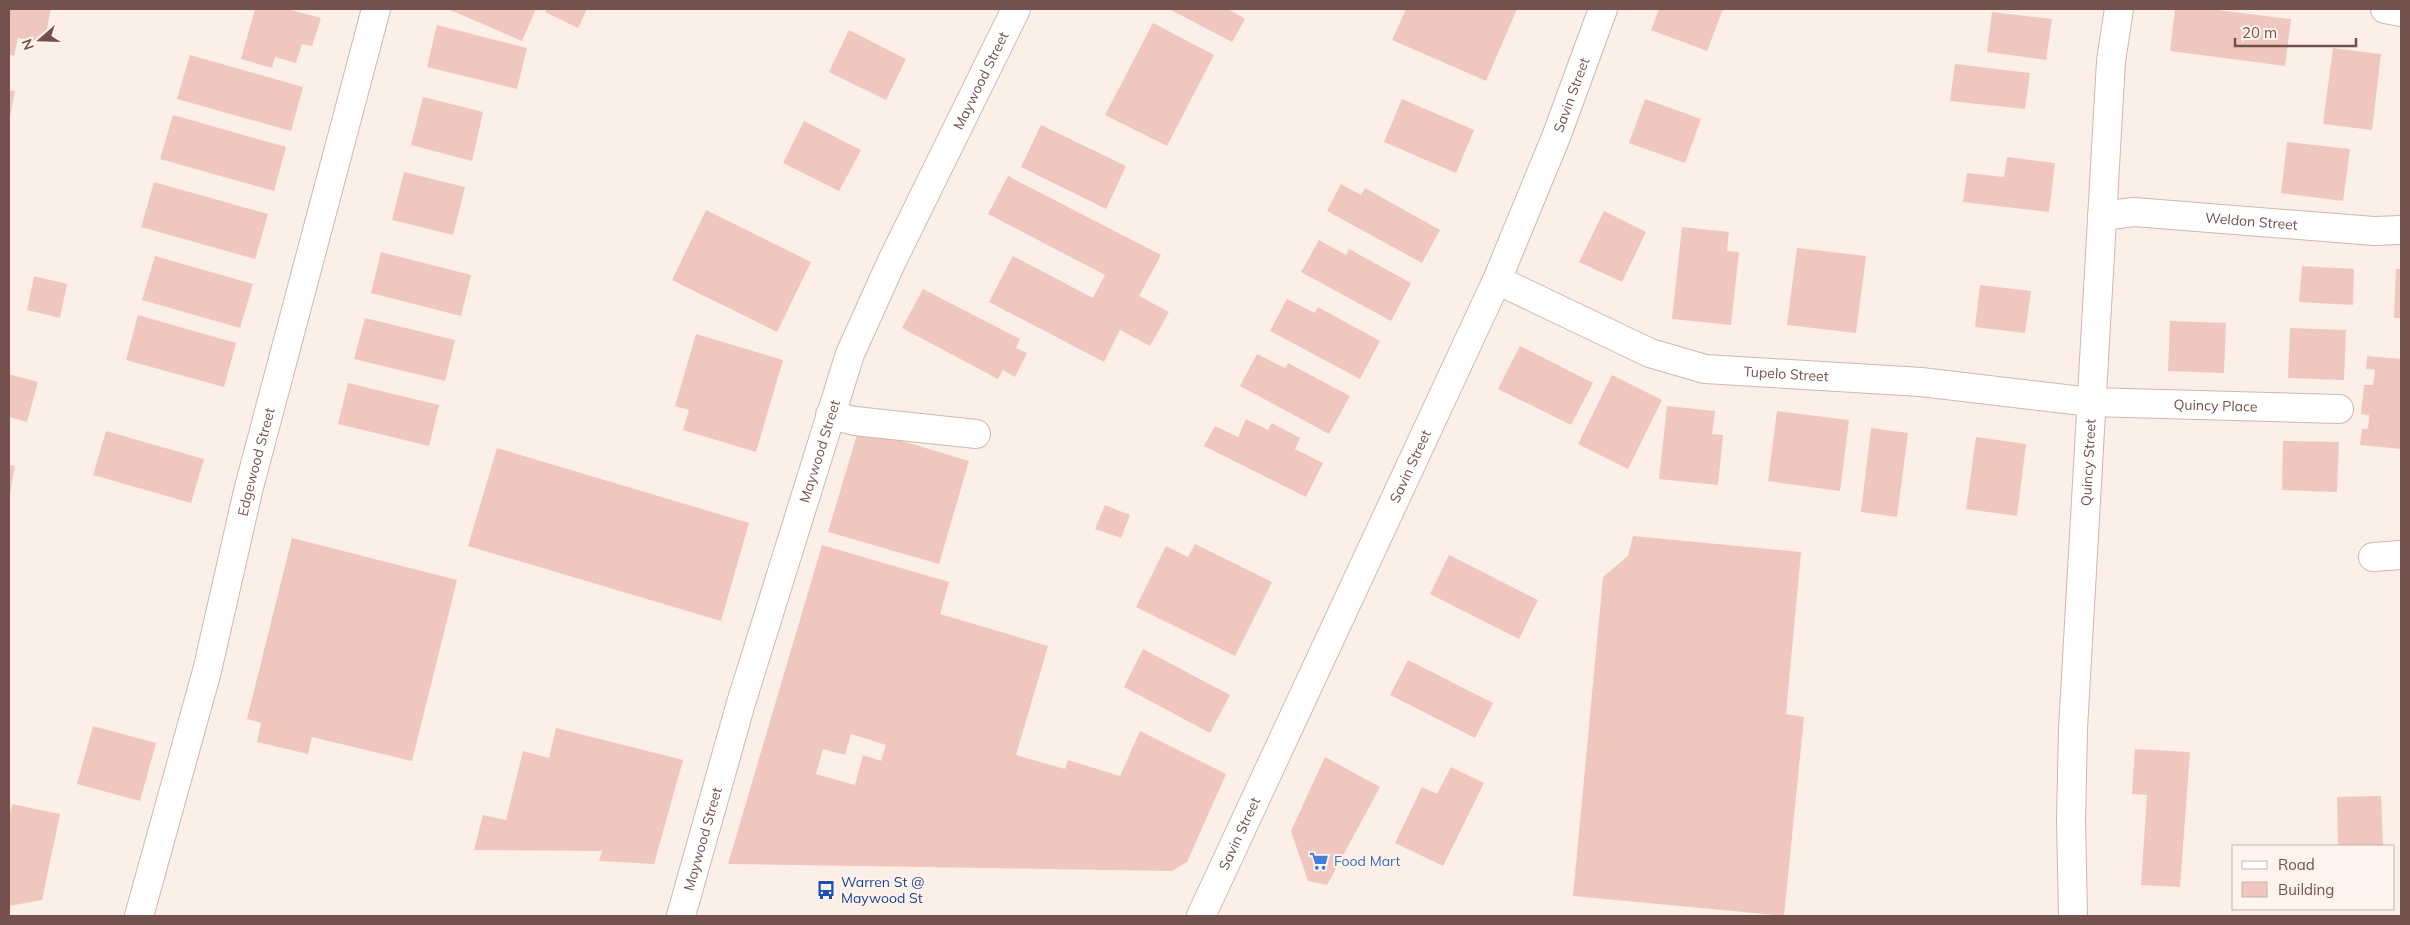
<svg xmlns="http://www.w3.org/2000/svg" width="2410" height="925" font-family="Mulish,sans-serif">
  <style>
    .building { fill: #f0c7bf; fill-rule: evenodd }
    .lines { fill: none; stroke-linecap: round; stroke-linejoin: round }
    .minor-casing { stroke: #cfb7b0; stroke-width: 30 }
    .secondary-casing { stroke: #d2b5ae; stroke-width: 30 }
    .minor { stroke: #fff; stroke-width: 28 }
    .secondary { stroke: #fff; stroke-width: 28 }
    .labels { text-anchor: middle; stroke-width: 4; stroke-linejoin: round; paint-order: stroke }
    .street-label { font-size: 14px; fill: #74514c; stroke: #fef4ed }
    .shop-label { font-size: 14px; fill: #366cbe; stroke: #fef4ed; text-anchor: start }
    .transit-label { font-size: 14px; fill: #164399; stroke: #fef4ed; text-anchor: start }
  </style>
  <rect width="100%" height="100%" fill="#fcefe7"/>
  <path class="building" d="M9,9H51L44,43L18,38L14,56L9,54Z
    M255,9H287L321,18L312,46L302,44L296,63L275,57L272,68L241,59Z
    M448,9H536L522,41Z
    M547,9H587L578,28L545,12Z
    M1169,9H1228L1245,19L1232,42Z
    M1406,9H1517L1486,81L1392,40Z
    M1659,9H1723L1707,51L1651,30Z
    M2175,9H2209L2291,19L2285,66L2170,51Z
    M1992,12L2052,19L2046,60L1987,52Z
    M1153,23L1214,55L1167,146L1105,115Z
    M437,25L527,48L517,89L427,67Z
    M849,30L906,59L886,100L829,72Z
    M2333,48L2381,54L2372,130L2323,124Z
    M190,55L303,87L291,131L177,99Z
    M1955,64L2030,73L2025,109L1950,101Z
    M9,90L15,91L10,117H9Z
    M423,97L483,112L472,161L411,145Z
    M1402,99L1474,130L1456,173L1384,142Z
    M1645,99L1701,119L1685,163L1629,143Z
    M173,115L286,147L274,191L160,159Z
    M804,121L861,150L839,191L783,163Z
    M1041,125L1126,166L1106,209L1021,167Z
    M2287,142L2350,149L2343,201L2281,193Z
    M2007,157L2055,163L2049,212L1963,202L1967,173L2004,177Z
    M404,172L465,187L453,235L392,220Z
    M1008,176L1161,255L1139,296L1169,312L1150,346L1120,330L1104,362L989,302L1013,256L1093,298L1105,275L988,214Z
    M154,182L268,214L255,259L141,227Z
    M1341,184L1361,195L1365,188L1440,230L1422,263L1327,211Z
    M706,210L811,262L777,332L672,280Z
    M1604,211L1646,232L1622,282L1579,262Z
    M1682,227L1729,232L1727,251L1739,252L1731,325L1672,319Z
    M1319,240L1346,255L1349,249L1411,283L1391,321L1301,272Z
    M1797,248L1866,256L1856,333L1787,325Z
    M381,252L471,275L461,316L371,293Z
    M155,256L253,284L240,328L142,300Z
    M2302,266L2354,269L2353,305L2299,302Z
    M2396,269H2401V318H2394Z
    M34,276L67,284L60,318L27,310Z
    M1980,285L2031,291L2025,333L1975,327Z
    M923,289L1020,339L1016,348L1027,353L1015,377L1003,370L998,379L902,328Z
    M1287,299L1315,313L1318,307L1380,341L1360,379L1270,331Z
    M138,315L236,343L224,387L126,360Z
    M365,318L455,340L445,381L354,359Z
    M2170,321L2226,323L2224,373L2168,371Z
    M2290,328L2346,330L2344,380L2288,378Z
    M696,334L783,360L756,452L683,430L689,410L675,406Z
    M1520,346L1593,383L1571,425L1498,389Z
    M1257,354L1285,368L1288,363L1350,396L1329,434L1240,386Z
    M2367,356L2401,359V449L2360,445L2362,429H2368L2369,415L2361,414L2364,385H2373L2375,370L2366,369Z
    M9,374L38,382L27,422L9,417Z
    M1612,375L1662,400L1628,469L1578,444Z
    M348,383L439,405L429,446L338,424Z
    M1667,406L1715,411L1712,434L1723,435L1718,485L1659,479Z
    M1777,411L1849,420L1840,491L1768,481Z
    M1246,419L1268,430L1272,423L1300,438L1295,449L1323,463L1306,497L1204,446L1215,426L1238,437Z
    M859,428L969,461L939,564L828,532Z
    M1871,428L1908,433L1897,517L1861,512Z
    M106,431L204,459L191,503L93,475Z
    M1976,437L2026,444L2017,516L1966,509Z
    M2283,441L2339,442L2337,492L2282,490Z
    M497,448L749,523L721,621L468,546Z
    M9,465L15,466L10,494H9Z
    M1105,505L1130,515L1121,538L1095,529Z
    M1633,536L1801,552L1786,714L1804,717L1784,916L1573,896L1603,577L1628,556Z
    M292,538L457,580L412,761L312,737L308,754L257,742L261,723L247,719Z
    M1195,544L1272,582L1235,656L1136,607L1166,546L1188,557Z
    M822,545L949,582L940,614L1048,646L1016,755L1065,769L1068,760L1120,776L1140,731L1226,774L1187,862L1172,871L728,864ZM851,734L886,745L881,761L863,755L855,785L816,774L823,749L845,755Z
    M1449,555L1538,600L1519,639L1430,594Z
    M1143,649L1230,695L1210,733L1124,687Z
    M1408,660L1493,703L1475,738L1390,695Z
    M93,726L156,743L140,801L77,784Z
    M556,728L683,760L654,864L599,861L602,851L474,850L483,815L506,820L523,751L549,758Z
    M2135,749L2190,752L2180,887L2141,885L2147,795L2132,794Z
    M1325,757L1380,787L1327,885L1308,881L1291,831Z
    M1451,767L1484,783L1443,866L1395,843L1422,787L1437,794Z
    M2381,796L2383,846H2338L2337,797Z
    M12,804L60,814L42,900L9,906V817Z"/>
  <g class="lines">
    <g class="minor-casing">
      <g id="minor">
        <path d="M2385,9L2401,12"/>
        <path id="s1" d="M2102,216L2134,212L2374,231L2401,230"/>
        <path id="s2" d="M1497,280L1650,353L1705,369L1921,382L2091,402L2339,409"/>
        <path d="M830,415L855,421L976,434"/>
        <path d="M2373,557L2401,555"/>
        <path id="s3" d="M139,916L207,671L248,491L376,9"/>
        <path id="s4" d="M681,916L741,703L850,354L891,263L1016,9"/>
        <path id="s5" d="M1201,916L1497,280L1556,137L1603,9"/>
      </g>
    </g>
    <g class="secondary-casing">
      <g id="secondary">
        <path id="s6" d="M2073,916L2071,820L2073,729L2111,61L2119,9"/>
      </g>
    </g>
    <use href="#minor" class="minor"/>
    <use href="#secondary" class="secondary"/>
  </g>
  <defs>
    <g id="supermarket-bare" transform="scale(1.5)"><path d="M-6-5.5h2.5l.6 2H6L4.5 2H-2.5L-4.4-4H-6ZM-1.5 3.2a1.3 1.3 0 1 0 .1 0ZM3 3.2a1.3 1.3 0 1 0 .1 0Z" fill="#3f7fe0" stroke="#fef4ed" stroke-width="2.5" paint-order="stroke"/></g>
    <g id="bus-bare" transform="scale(1.5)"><path d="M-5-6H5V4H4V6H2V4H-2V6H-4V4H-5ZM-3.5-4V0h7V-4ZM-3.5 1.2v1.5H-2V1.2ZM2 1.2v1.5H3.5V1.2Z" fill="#1a4fb4" stroke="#fef4ed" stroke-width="2.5" paint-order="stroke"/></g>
  </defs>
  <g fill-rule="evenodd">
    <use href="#supermarket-bare" x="1319" y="861"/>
    <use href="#bus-bare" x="826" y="890"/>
  </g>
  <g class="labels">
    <g class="street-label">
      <text dy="5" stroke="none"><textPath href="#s4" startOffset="890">Maywood Street</textPath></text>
      <text dy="5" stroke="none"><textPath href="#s5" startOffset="901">Savin Street</textPath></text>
      <text dy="5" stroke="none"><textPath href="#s1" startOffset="150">Weldon Street</textPath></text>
      <text dy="5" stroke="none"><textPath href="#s2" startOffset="308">Tupelo Street</textPath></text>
      <text dy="5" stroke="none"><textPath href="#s2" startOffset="739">Quincy Place</textPath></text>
      <text dy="5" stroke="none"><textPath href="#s4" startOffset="485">Maywood Street</textPath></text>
      <text dy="5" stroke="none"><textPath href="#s3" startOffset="469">Edgewood Street</textPath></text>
      <text dy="5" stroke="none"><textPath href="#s6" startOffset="454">Quincy Street</textPath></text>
      <text dy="5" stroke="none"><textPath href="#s5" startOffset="496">Savin Street</textPath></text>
      <text dy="5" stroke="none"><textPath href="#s5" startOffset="91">Savin Street</textPath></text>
      <text dy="5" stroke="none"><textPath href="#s4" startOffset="80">Maywood Street</textPath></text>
    </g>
    <g class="shop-label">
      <text x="1334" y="866">Food Mart</text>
    </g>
    <g class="transit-label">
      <text x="841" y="887">Warren St @<tspan x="841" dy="16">Maywood St</tspan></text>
    </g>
  </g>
  <rect width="2410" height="925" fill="none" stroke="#74514c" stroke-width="20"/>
  <rect x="2232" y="845" width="162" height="65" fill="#fef4ed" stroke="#c7b3ad"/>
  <rect x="2242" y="861" width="25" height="8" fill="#ffffff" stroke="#c7b3ad"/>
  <text x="2278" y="870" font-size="15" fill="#74514c">Road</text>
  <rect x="2242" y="882" width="25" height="15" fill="#f0c7bf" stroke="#c7b3ad"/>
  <text x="2278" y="895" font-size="15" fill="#74514c">Building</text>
  <g transform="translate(40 40) rotate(250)" stroke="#fef4ed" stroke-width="4" paint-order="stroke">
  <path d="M0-4L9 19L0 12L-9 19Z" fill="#74514c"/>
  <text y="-8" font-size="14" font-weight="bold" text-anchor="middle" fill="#74514c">N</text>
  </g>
  <path d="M2235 38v8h121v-8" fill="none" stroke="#74514c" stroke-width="2.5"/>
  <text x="2242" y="38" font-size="15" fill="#74514c" stroke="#fef4ed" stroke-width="4" paint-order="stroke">20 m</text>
</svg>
